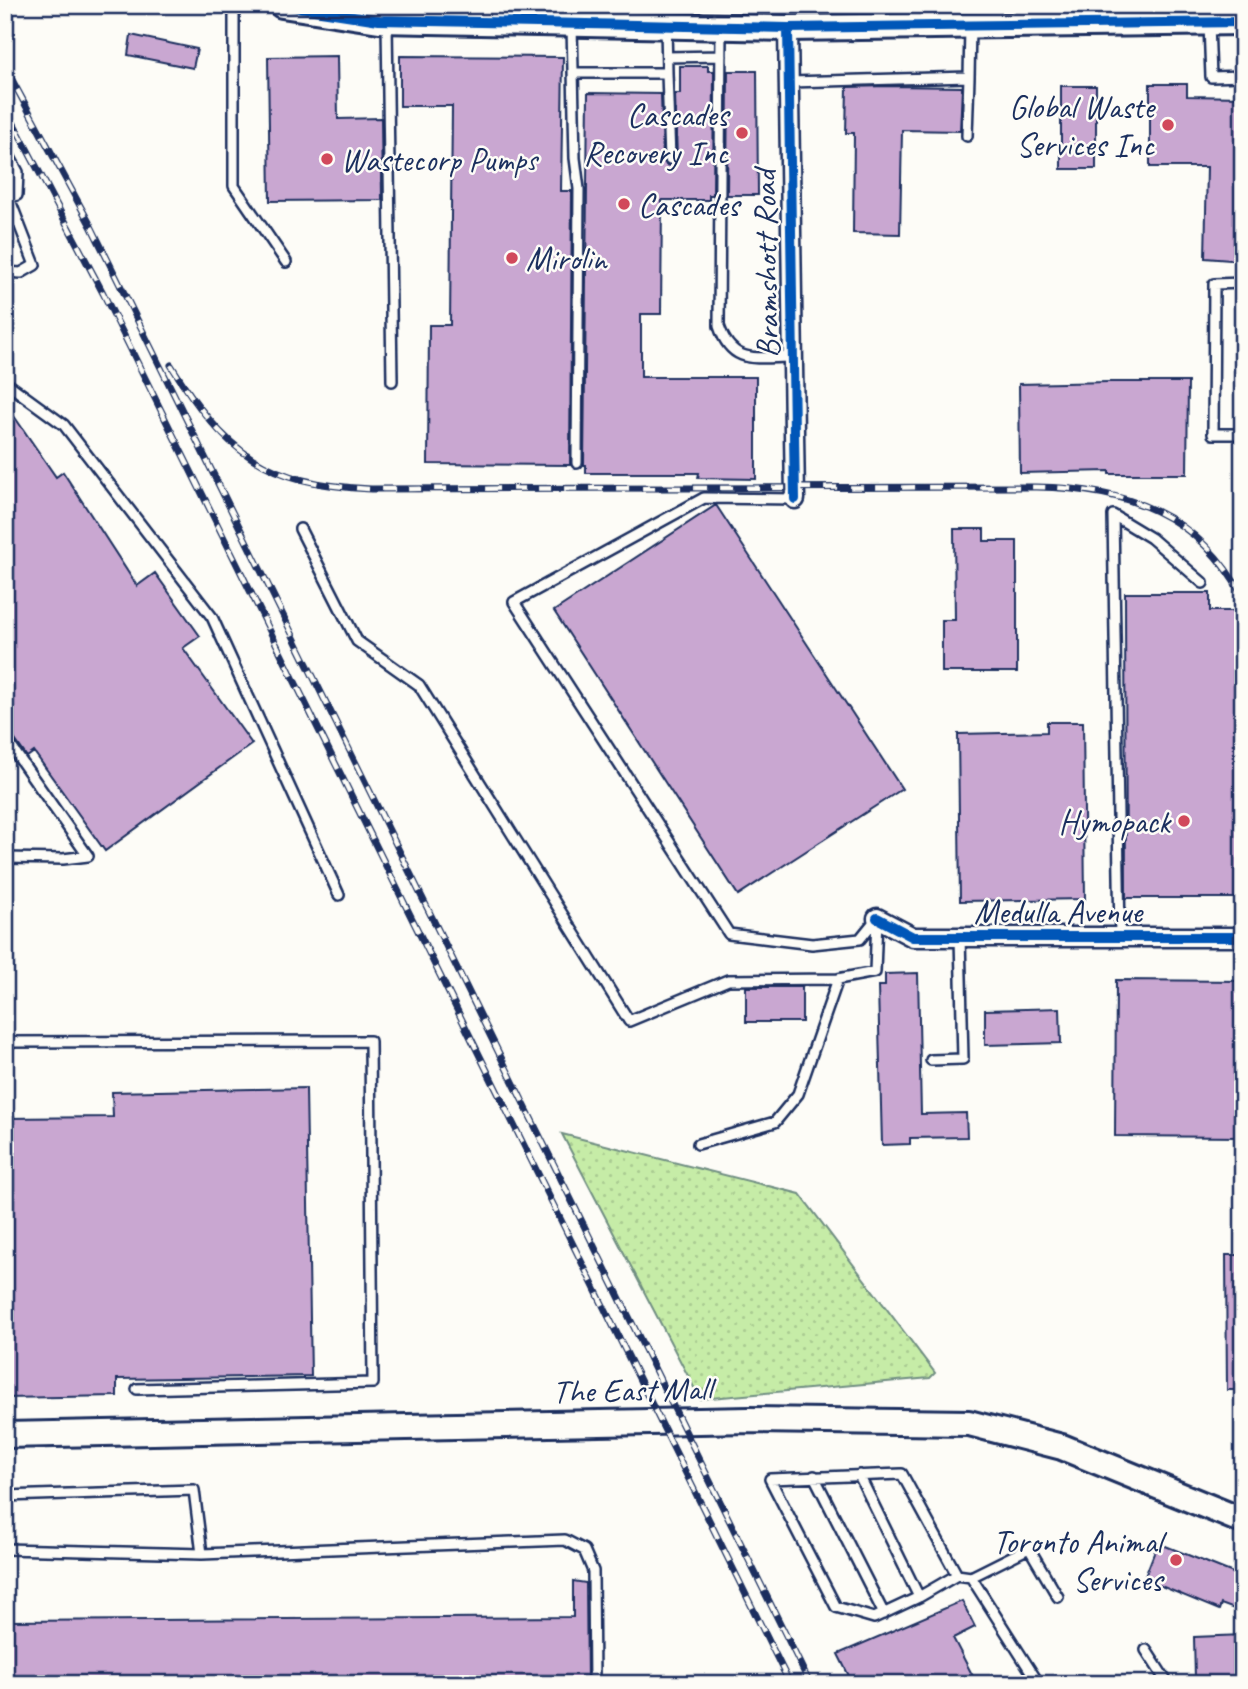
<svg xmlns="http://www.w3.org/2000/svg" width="1248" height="1689" font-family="Caveat,sans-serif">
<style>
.grass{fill:url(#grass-dots);stroke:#708e82;stroke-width:2}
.building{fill:#c9a7d1;stroke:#1b2f5e;stroke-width:2}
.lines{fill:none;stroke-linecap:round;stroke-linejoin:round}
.lane-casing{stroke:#1b2f5e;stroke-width:14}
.street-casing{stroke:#1b2f5e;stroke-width:23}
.secondary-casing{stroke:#1b2f5e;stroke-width:30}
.lane{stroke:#fdfcf7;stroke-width:9}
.street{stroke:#fdfcf7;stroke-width:18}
.secondary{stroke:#fdfcf7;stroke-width:24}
.rail-casing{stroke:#1b2f5e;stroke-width:7}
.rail{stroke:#fdfcf7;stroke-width:4.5;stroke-dasharray:13;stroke-linecap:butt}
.cycleway-casing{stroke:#fdfcf7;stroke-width:15}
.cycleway{stroke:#0057b8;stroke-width:10}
.poi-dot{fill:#d1495b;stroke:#fdfcf7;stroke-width:2.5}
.labels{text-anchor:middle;stroke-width:5;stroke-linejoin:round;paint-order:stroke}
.poi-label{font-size:33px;fill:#1b2f5e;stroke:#fdfcf7;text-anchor:end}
.street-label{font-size:33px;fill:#1b2f5e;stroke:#fdfcf7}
</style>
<defs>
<pattern id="grass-dots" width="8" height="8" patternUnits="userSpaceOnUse" patternTransform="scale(1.75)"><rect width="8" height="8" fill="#c6eca7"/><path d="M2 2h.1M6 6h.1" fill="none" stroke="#aacb92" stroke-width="1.8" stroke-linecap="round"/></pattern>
</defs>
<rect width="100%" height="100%" fill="#fdfcf7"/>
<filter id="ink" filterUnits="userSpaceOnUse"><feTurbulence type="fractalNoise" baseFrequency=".0143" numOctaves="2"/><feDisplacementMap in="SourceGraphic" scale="14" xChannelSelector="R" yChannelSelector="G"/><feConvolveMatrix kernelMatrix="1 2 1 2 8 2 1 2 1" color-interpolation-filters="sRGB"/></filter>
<g filter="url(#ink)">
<path class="grass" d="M562 1134 800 1194 935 1373 930 1378 700 1399Z"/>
<path class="building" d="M131 35 197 49 193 68 128 55Z
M337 56 338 119 381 118 382 200 270 201 268 57Z
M400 56 563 57 561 191H572L570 465 428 464 429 325H450L452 106H400Z
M680 66H708V71H714L713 195H709V200H662L661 314H641V377H756V479L698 478 699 473H586V465H584L588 93 661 94 663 159 666 165 671 166 677 159 675 94H680Z
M728 71H757L758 195H727Z
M1150 84H1187V96L1243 97V261L1205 258 1207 167H1150Z
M888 86 962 87 960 131 902 130 900 234 853 233 854 133H846L847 87Z
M1061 86H1096V169H1061Z
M1109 382H1188L1187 474H1109V471L1020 473 1019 384Z
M5 403 56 477 63 472 137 586 155 573 200 636 183 648 252 744 105 851 34 752 27 757 11 734 5 731Z
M716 505 902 789 738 895 554 611Z
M954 529H984V541H1017V672H942V620H955Z
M1125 593H1210V611H1239V694H1243V718H1239L1240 745H1243V898H1126Z
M1047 722H1083L1085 899 960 901 958 734 1047 732Z
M918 973 921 1114 966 1113 967 1137 910 1138V1144L882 1145 878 986H885V974Z
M1116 980 1243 981V1137L1115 1136Z
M746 987H802V1022H746Z
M1060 1008 1061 1043 985 1045V1010Z
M306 1088 311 1376 117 1379V1396L5 1398V1118L113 1117 112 1092Z
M1226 1255H1243V1390H1227Z
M1158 1543 1243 1577V1598L1237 1610 1221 1604 1219 1610 1144 1579Z
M573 1581 586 1583 587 1684H5V1621L573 1617Z
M962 1601 975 1627 953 1638 977 1684H853L838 1654Z
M1243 1635V1684H1219V1679H1195L1194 1637Z"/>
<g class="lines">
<g class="lane-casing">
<path id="lane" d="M234 5V186L286 262
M387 23 392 381
M1209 24 1211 77 1243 76
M572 26 575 158 579 189 577 463
M721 29 719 326C732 366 757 357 793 357
M667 57 721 56
M573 73H667L666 26
M667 73 670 159
M790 82 969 77 970 27
M967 136 969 77
M5 148 18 172 17 195 7 199
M5 272 21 273 35 265 9 198
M1243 283 1214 284 1213 434H1243
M5 382 64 425 212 617 339 895
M795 499 704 498 514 602 729 934 812 944 860 939 877 918
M300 529 357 641 419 685 629 1021 728 980 838 979 875 972 877 918
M5 738 88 856 63 859 5 858
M1120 937 1113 515 1151 538 1203 583
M5 1042 370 1041 373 1383 137 1389
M931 1060 963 1059 960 937
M698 1144 775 1122 798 1094 838 979
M859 1475 919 1597
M814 1476 884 1614
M5 1496 194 1490 202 1554
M5 1549 202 1554 565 1540 584 1550 593 1571 594 1684
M957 1575 902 1474 770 1479 836 1607 874 1618 919 1597 957 1575 971 1577 1039 1684
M971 1577 1029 1548 1058 1597
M1146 1650 1168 1684"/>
</g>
<g class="street-casing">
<path id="street" d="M1063 5 1064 23
M610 25V5
M788 28 795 499
M877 918 913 937H1243"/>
</g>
<g class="secondary-casing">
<path id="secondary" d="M282 5 379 20 788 28 1243 22
M5 1435 749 1420 969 1423 1062 1447 1243 1521"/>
</g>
<use href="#lane" class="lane"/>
<use href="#street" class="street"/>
<use href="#secondary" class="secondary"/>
<g class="rail-casing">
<path id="rail" d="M5 67 91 226 810 1684
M5 107 103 293 790 1684
M171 365C225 453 266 484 371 489L1035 487C1125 488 1198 513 1243 597"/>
</g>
<use href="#rail" class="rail"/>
<g class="cycleway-casing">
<path id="cycleway" d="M282 5 379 20 788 28 1243 22
M788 28 795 499
M877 918 913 937H1243"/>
</g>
<use href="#cycleway" class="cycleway"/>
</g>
</g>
<g class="poi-dot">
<circle cx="1168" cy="125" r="7"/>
<circle cx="742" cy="133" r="7"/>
<circle cx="327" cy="159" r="7"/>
<circle cx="624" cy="204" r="7"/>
<circle cx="512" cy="258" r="7"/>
<circle cx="1184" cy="821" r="7"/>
<circle cx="1176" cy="1560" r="7"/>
</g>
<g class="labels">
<g class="poi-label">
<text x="1154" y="118">Global Waste<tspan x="1154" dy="38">Services Inc</tspan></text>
<text x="728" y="126">Cascades<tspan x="728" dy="38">Recovery Inc</tspan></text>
<text x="341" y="171" text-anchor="start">Wastecorp Pumps</text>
<text x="638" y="216" text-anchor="start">Cascades</text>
<text x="526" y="270" text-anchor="start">Mirolin</text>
<text x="1170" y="833">Hymopack</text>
<text x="1162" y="1553">Toronto Animal<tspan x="1162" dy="38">Services</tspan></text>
</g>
<g class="street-label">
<text transform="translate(765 264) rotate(-91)" y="12">Bramshott Road</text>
<text x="1058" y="923">Medulla Avenue</text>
<text transform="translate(632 1389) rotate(-1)" y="12">The East Mall</text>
</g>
</g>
<rect width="1248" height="1689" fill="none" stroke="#fdfcf7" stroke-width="28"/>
<rect x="14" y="14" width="1220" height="1661" fill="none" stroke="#1b2f5e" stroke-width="2.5" filter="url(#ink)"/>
</svg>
